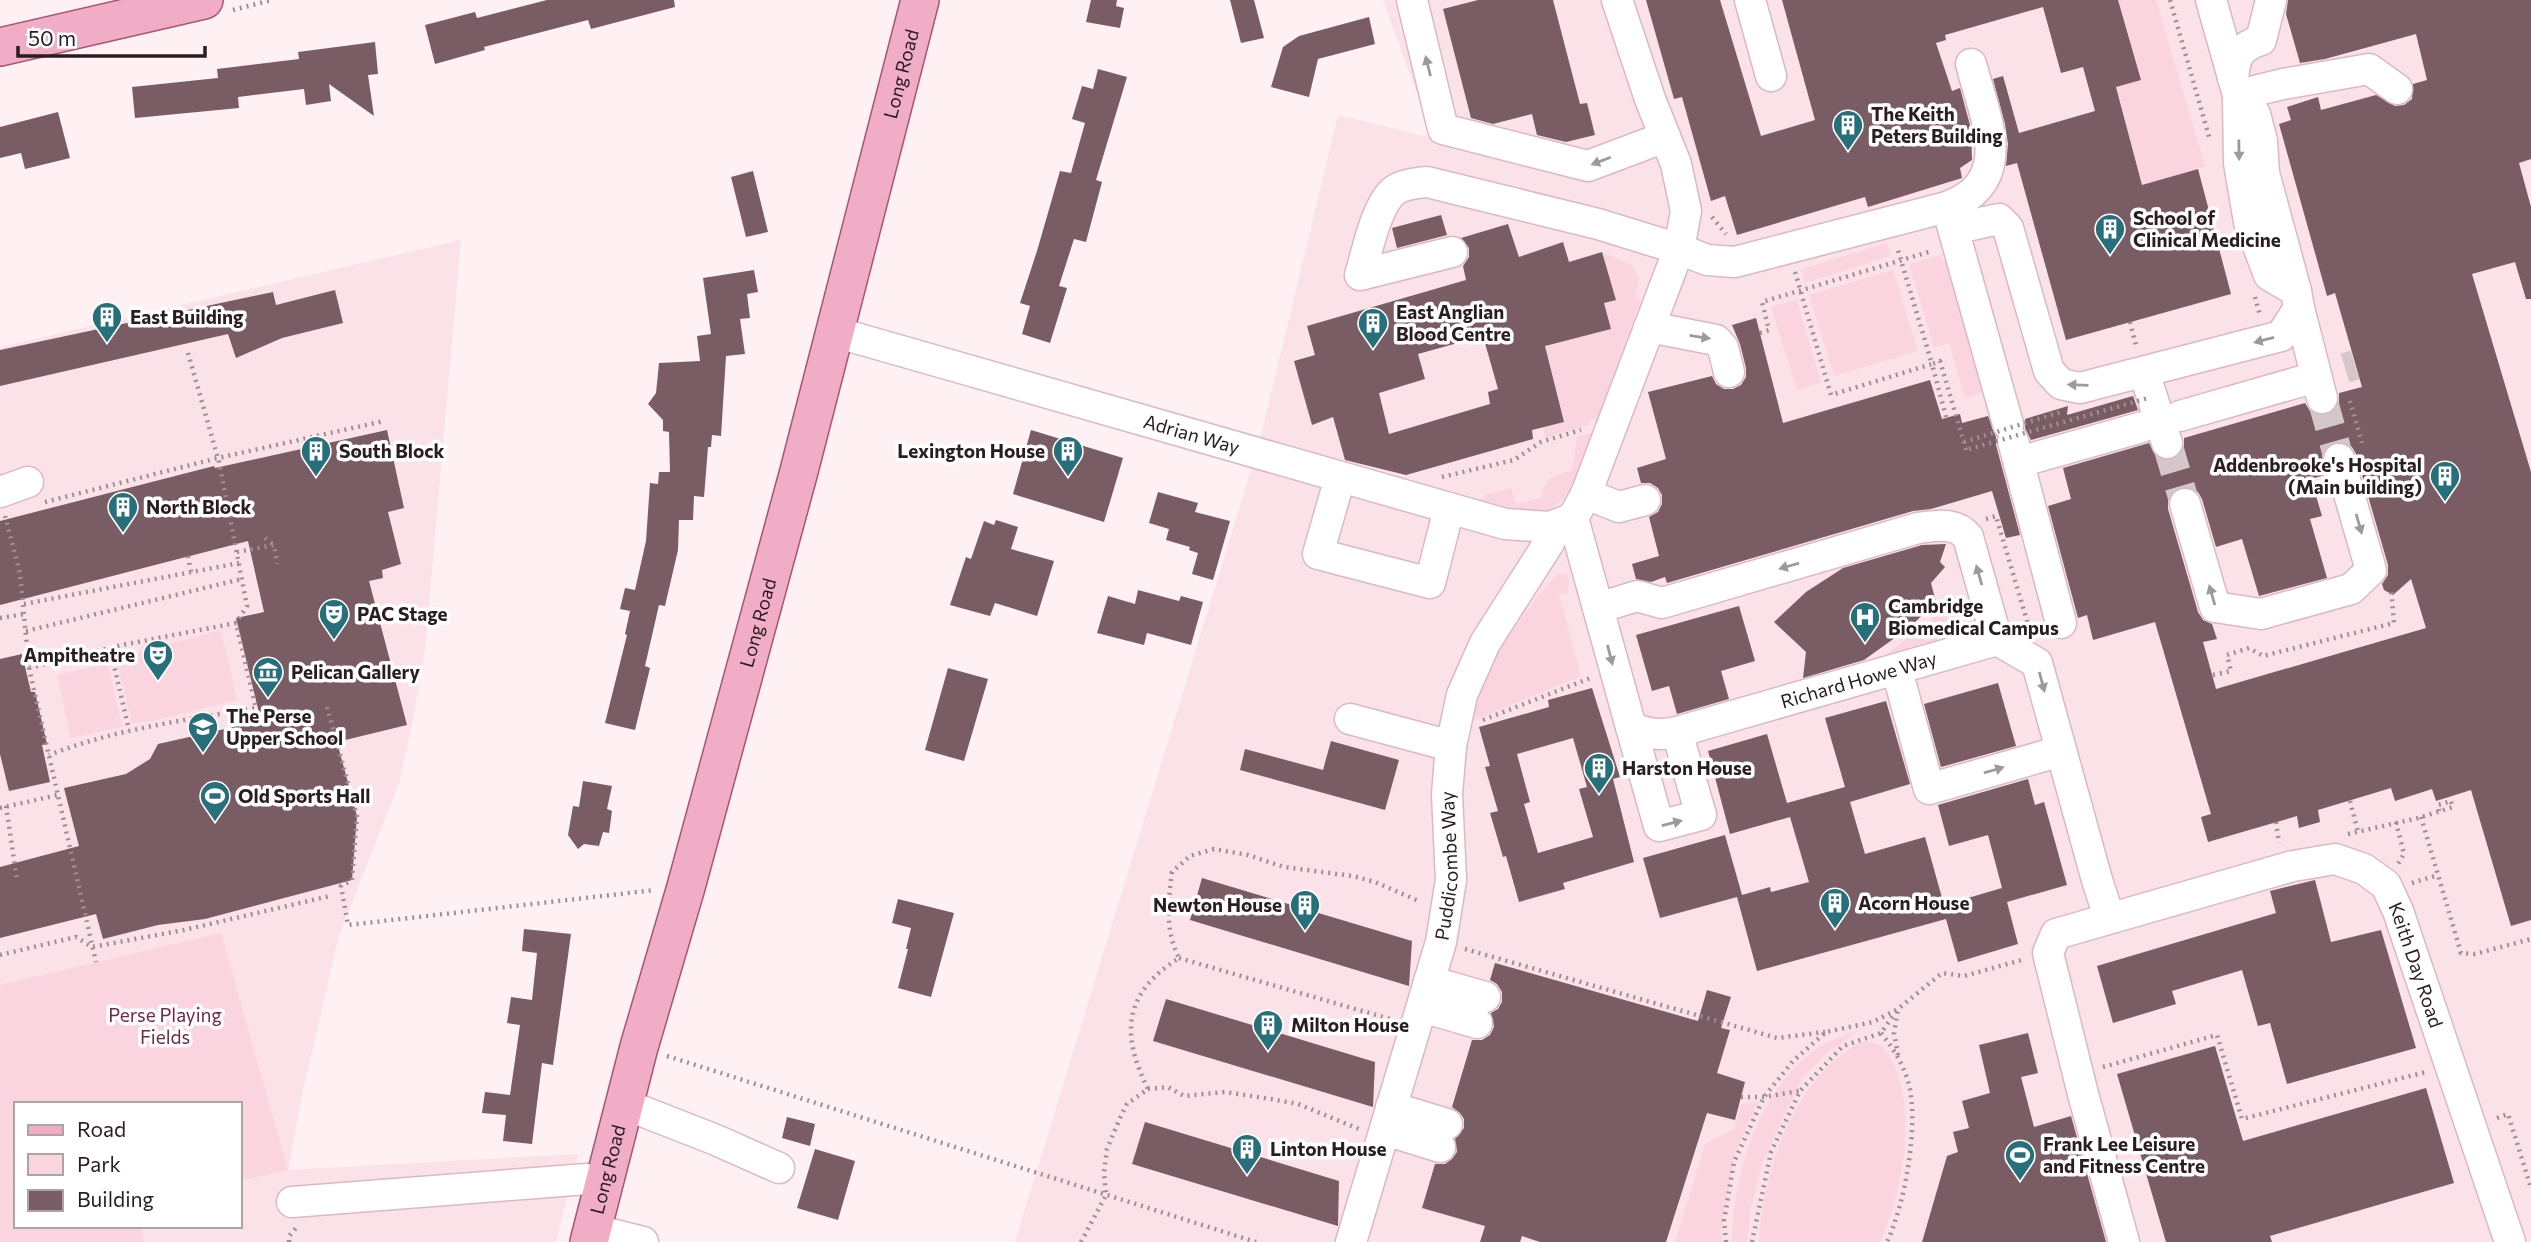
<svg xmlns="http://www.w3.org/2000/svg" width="2531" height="1242" font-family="Commissioner,sans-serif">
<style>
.built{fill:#fbe1e8;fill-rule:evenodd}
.green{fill:#fad5df}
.building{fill:#795c64;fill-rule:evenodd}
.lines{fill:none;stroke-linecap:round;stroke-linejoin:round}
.minor-tunnel{stroke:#d4c6ca;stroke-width:30;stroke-dasharray:30 15;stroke-linecap:butt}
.minor-casing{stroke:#dbb9c3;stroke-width:33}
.major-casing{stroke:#a55772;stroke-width:40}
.path{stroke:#9d8f92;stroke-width:4.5;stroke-dasharray:2 5;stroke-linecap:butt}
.minor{stroke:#fff;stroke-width:30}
.major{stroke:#f1adc5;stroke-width:37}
.path-bridge{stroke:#9d8f92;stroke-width:4.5;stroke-dasharray:2 5;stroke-linecap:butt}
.oneway{fill:#9f999b}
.labels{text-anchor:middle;stroke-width:7;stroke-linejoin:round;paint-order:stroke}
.street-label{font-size:19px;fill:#291d20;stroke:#fff}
.poi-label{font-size:19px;font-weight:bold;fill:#291d20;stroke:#fff;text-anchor:start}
.park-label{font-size:19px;fill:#6f2944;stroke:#fff}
</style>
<rect width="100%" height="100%" fill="#fff0f4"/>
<path class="built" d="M1383 0H2531V1242H1015L1259 444 1338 115 1433 138Z
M461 240 425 649 412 725 399 783 339 936 303 1090 288 1170 578 1154 556 1242H0V347ZM16 1104H240V1226H16Z"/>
<path class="green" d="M2118 0H2156L2205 166 2157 181 2148 207 2117 87 2141 80Z
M1887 243 1891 256 1805 283 1801 269Z
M1602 252 1632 265 1639 280 1635 298 1641 300 1597 420 1591 418 1589 425 1545 438 1543 427 1564 422 1545 346 1611 329 1604 303 1616 299Z
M1941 255 1942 261 1950 260 1986 391 1965 398 1949 343 1934 348 1909 264Z
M1893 270 1918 351 1834 376 1809 295Z
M1797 300 1821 382 1797 390 1771 307Z
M1592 433C1579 470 1569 521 1518 513 1505 512 1492 506 1480 502L1485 495 1511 488 1516 504 1541 498C1546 476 1553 477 1572 470L1577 437Z
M1559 573 1567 575 1569 579 1567 593 1559 595 1581 676 1465 724 1480 676 1536 598Z
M1949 603 1958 607 1963 612H1979L1981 620 1971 637 1877 661 1914 634Z
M221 630 237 700 152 721 132 723 116 658Z
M108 664 122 727 71 738 57 675Z
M221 933 288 1170 240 1181V1104H16V1226H140L144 1242H0V985Z
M1859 1030 1825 1055 1801 1080 1762 1163 1751 1207 1747 1242H1732C1733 1174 1759 1087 1819 1047 1830 1040 1846 1035 1859 1030Z
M1865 1041C1883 1042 1888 1051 1895 1067 1916 1116 1902 1195 1880 1242H1759C1762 1173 1797 1069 1865 1041Z
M1758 1102 1735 1153 1721 1228 1722 1242H1675L1705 1144 1734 1129 1741 1104Z"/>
<path class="building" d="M547 0H674L675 7 591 29 588 20 484 47 485 50 435 64 425 25 475 12 477 18Z
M1091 0H1117L1116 6 1124 8 1120 28 1086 22Z
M1230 0H1254L1264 38 1241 43Z
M1478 0H1553L1580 104 1587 103 1595 135 1566 142 1537 135 1532 114 1493 124 1471 118 1443 9Z
M1646 0H1720L1761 136 1815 120 1782 0H2118L2141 80 2116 87 2142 185 2198 169 2231 294 2066 340 2017 163 2006 166 2008 144 2005 124 1993 79 2003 76 2019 133 2095 111 2083 67 2061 73 2043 7 1945 35 1946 40 1936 43 1952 91 1960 88 1971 129 1972 160 1960 168 1962 178 1868 207 1865 197 1737 235 1725 196 1711 201 1682 97 1674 99Z
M2288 0H2531V159L2519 163 2531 207V299H2526L2515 262 2472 274 2531 472V920L2511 926 2471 790 2436 801 2432 789 2395 801 2391 788 2318 810 2320 822 2299 828 2297 816 2208 842 2201 817 2211 814 2155 622 2093 640 2087 615 2078 618 2048 506 2071 499 2063 468 2149 443 2156 456 2163 460H2172L2180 454 2184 446V438L2305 403 2310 411 2317 415H2327L2334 411 2339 403V393L2362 387 2335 293 2327 296 2279 124 2291 120 2287 107 2318 97 2321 110 2376 95 2395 106 2404 105 2412 99 2413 84 2427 80 2416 34 2325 59 2300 63 2286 14ZM2334 442H2344L2352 447 2356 454 2388 565V575L2382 584 2384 590 2393 595 2411 579 2426 628 2216 689 2203 642 2217 639 2212 624 2203 620 2198 612 2168 509V499L2173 491 2179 487H2190L2198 492 2202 499 2216 547 2242 539 2259 596 2327 578 2310 519 2322 516 2311 479 2325 475 2322 455 2326 447Z
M1369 17 1375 44 1318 59 1309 97 1271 87 1283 47 1299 36Z
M375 42 378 74 368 75 374 116 329 84 331 101 306 105 304 89 238 97 239 108 135 118 132 87 218 78 217 69 299 59 298 52Z
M1098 69 1127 77 1096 180 1102 182 1086 242 1074 239 1059 286 1067 288 1050 343 1022 334 1030 306 1020 303 1037 251 1060 171 1071 173 1085 123 1072 119 1082 86 1093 89Z
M58 112 70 158 25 169 21 153 0 158V127Z
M753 171 768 232 746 237 731 177Z
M1441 215 1447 235 1397 248 1392 228Z
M1508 224 1519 257 1563 242 1569 262 1602 252 1616 300 1604 303 1611 329 1545 346 1564 422 1532 430 1533 439 1406 475 1345 460 1333 417 1312 425 1294 361 1315 355 1307 326 1466 280 1463 266 1469 257V248L1461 238ZM1483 336 1498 389 1488 392 1490 404 1389 434 1379 393 1425 379 1418 354Z
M754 270 758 292 747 294 750 318 740 319 745 354 726 356 721 436 712 435 711 447H708L704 497 694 496 693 520H679L678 550 665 606 659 605 645 666 650 668 635 730 605 723 627 635 625 634 630 611 620 609 625 588 635 590 646 541 650 483 658 484 659 472H670L669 432 663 431V420L648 404 656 393 659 363 700 361 697 336 711 334 703 278Z
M335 290 343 323 282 338 236 358 228 334 0 386V350L273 292 276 305Z
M1756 318 1783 423 1930 380 1942 419 1960 414 1962 423 1988 416 1996 437V445L2020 535 2006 538 1992 491 1931 509 1913 511 1667 583 1665 577 1651 582 1636 579 1632 564 1659 556 1649 517 1658 512 1662 504V495L1658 488 1650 483H1641L1637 468 1666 459 1648 392 1712 376 1716 384 1724 389H1733L1741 385 1746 377V368L1740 344 1732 325Z
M2133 396 2138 410 2031 440 2025 428V419L2038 415 2068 406 2067 415Z
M387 430 404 508 388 512 401 564 382 570 383 578 369 581 407 725 337 742 357 816 352 880 205 919 158 925 103 939 96 914 0 938V867L79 846 64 788 126 774 150 759 158 744 261 721 236 618 264 612 248 541 0 605V521L214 466 215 468Z
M1031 430 1123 458 1104 522 1013 494Z
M1158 492 1198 503 1195 512 1230 521 1213 580 1192 574 1198 553 1189 550 1190 547 1166 540 1169 529 1149 523Z
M996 520 1018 527 1011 549 1054 561 1037 616 995 603 990 616 950 605 966 557 971 559 984 521 994 525Z
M1946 544 1940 562 1945 567 1931 583 1936 602 1910 627 1864 660 1803 678 1806 652 1774 622 1806 592 1843 568 1922 545Z
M1138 590 1179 601 1181 596 1203 602 1191 645 1147 633 1144 645 1097 633 1108 596 1135 604Z
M1739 606 1755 661 1721 671 1729 699 1677 714 1669 686 1652 691 1636 635Z
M22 654 31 692H35L47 744 42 745 50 782 9 791 0 754V659Z
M948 668 988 679 964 761 925 750Z
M1998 683 2016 746 1941 767 1924 704Z
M1592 688 1620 777 1613 779 1634 862 1563 883 1565 889 1519 902 1506 856 1503 857 1490 813 1498 811 1485 767 1490 766 1479 727 1549 707 1548 700ZM1573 738 1587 787 1579 789 1593 837 1538 853 1524 804 1530 802 1517 754Z
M1886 701 1910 784 1850 802 1865 854 1925 837 1944 905 2002 888 1988 835 1949 846 1938 805 2028 779 2035 805 2044 802 2067 885 2007 902 2018 944 1958 962 1946 919 1757 971 1737 897 1660 918 1643 858 1725 835 1742 895 1770 887 1771 892 1809 882 1790 817 1730 834 1708 751 1767 734 1787 803 1845 787 1825 718Z
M1331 741 1399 760 1385 810 1240 770 1245 749 1323 770Z
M583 781 612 786 607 809 612 811 609 833 603 832 599 846 584 844 578 849 568 835 573 806 579 807Z
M1202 878 1412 941 1409 986 1190 920Z
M2315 880 2331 942 2381 930 2416 1048 2287 1084 2270 1023 2258 1026 2242 970 2172 991 2176 1004 2113 1023 2097 966 2276 913 2270 891Z
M898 899 954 913 931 997 898 988 908 949H906L911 928 892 923Z
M524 929 571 934 553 1065 542 1063 532 1144 503 1141 506 1115 482 1113 485 1092 510 1095 520 1025 507 1023 511 997 532 1000 537 953 522 951Z
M1495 963 1698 1021 1707 990 1731 997 1721 1028 1730 1030 1717 1073 1745 1082 1741 1097 1735 1120 1707 1113 1666 1242H1540L1522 1236 1520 1242H1480L1485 1226 1422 1208 1435 1164H1445L1452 1159 1457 1152 1455 1139 1464 1128V1119L1460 1113 1452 1107 1472 1040H1482L1490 1035 1494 1027 1491 1013 1498 1009 1502 1002V992L1497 984 1490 980Z
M1166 999 1375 1062 1373 1107 1153 1041Z
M2028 1033 2038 1073 2021 1077 2034 1127 2071 1116 2106 1242H1922L1947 1156 1958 1152 1953 1132 1969 1128 1962 1101 1990 1093 1979 1045Z
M2215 1046 2243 1141 2426 1088 2454 1183 2270 1236 2272 1242H2166L2117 1074Z
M787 1117 815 1124 810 1146 782 1138Z
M1145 1122 1339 1181 1338 1226 1132 1164Z
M815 1149 855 1161 838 1220 797 1208Z"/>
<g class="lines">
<path class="minor-tunnel" d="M2302 381 2355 365
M2322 398 2339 459
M2167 443 2185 504"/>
<g class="minor-casing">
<g id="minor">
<path d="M1412 0 1443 129 1588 166 1665 137"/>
<path d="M1750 0 1771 76"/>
<path d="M2233 78C2235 57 2239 47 2261 40L2271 0"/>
<path d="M2238 95 2255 114 2262 141 2264 173 2296 291"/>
<path d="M2238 95 2283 84 2369 69 2397 89"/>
<path d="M1947 207 1971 225 1999 219 2008 228 2049 371 2061 384 2080 388 2281 336 2299 308 2296 291 2269 275 2249 222 2239 163 2238 95 2211 0"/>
<path d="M1947 207 2008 424"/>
<path d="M1452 252 1360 275C1367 253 1376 204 1395 190 1404 184 1417 183 1427 182L1598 224 1679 249 1707 260 1735 262 1947 207C2017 181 1985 118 1971 64"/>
<path d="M2299 308 2322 398"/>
<path d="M1649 327 1716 340 1723 348 1729 372"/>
<path id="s1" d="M835 332 1505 524 1550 527"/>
<path d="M2144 372 2167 443"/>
<path d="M2180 416 2302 381"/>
<path d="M2013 441 2061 623"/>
<path d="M2019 462 2142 427"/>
<path d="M1340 478 1318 554 1430 583 1449 509"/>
<path d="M0 492 28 482"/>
<path d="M1586 494 1619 507 1645 500"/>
<path d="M2185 504 2215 607 2261 614 2351 589 2371 570 2339 459"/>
<path id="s2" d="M1573 518 1631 727C1648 734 1659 736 1677 732L1997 640 2037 663 2097 880 2109 917"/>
<path d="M1573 518 1586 494 1679 249 1686 211 1676 164 1650 99 1617 0"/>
<path d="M1598 608 1637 596 1662 603 1918 528C1936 526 1955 521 1968 537L1997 640"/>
<path d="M1897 670 1929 789 2061 751"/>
<path d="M1350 719 1451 746"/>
<path d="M1631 727 1659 826 1701 815 1677 732"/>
<path d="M1429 981 1485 997"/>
<path d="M1422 1007 1477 1023"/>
<path d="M624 1104 716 1140 779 1168"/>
<path d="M1391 1107 1447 1124"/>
<path d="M1385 1130 1440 1147"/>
<path d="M292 1202 587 1179 604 1183"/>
<path d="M592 1229 643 1242"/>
<path id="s3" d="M1351 1242 1441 942 1451 880 1447 794 1451 746 1462 695 1485 643 1550 541V527L1573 518"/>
<path id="s4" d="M2124 1242 2083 1094 2048 953 2056 934 2293 866 2335 859 2364 869 2386 885 2398 911 2510 1242"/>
</g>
</g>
<g class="major-casing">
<g id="major">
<path d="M0 47 204 0"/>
<path id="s5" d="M589 1242 639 1047 686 887 799 471 920 0"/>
</g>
</g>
<path class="path" d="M2170 0 2210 140
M233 10 272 0
M1712 217 1726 234
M1795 272 1831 395 1932 364 1897 247
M2255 297 2260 315
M2130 322 2137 349
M1760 333 1769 330 1762 302 1932 251
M188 353 219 462 247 606 236 623
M2350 401 2362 443
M1946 417 1932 364 1940 361 1966 450
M1442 477 1514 460 1541 442 1581 430
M45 502 218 458 384 421
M5 516 20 573 29 668 96 962
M1986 519 1996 516 2027 621 2025 625
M265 538 273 544
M237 552 274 545 277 564
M188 556 191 572
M24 604 239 563
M0 618 24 614
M26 631 242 579
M110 648 129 730
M29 668 122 645 236 623 256 708C185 720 116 729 49 755
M2213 675 2231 671 2227 655 2249 648 2263 656 2394 623 2391 589
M327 707 357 816 352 880 341 886 348 925 655 890
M1483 720 1593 677
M2350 801 2358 832
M6 806 17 880
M0 808 58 795
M2439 811 2438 805 2451 801
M2421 817 2461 953 2475 954 2531 939
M2276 822 2279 843
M2396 822 2404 854 2398 864
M2348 834 2418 818 2453 807 2449 797
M2412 883 2438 875
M1465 949 1777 1038 1825 1032
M0 955 76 937 92 947 184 930 330 896
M1179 958 1390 1019
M1881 1033C1893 1048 1902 1062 1908 1081 1920 1122 1905 1204 1887 1242
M667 1056 1256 1242
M2103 1067 2217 1035 2242 1119 2426 1072
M1148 1089 1168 1087 1184 1096 1225 1092 1271 1099 1298 1104 1359 1129
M1741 1097H1764L1799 1091
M2497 1118 2508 1114 2531 1188
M289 1242V1236L296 1228
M1081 1242 1106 1195 1104 1173 1107 1149 1120 1118 1127 1104 1148 1089C1120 1033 1124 993 1179 958 1165 930 1168 903 1172 872L1190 856 1214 849 1248 855 1284 867 1353 876 1375 882 1421 902
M1726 1242 1724 1221 1734 1162 1764 1097 1793 1061 1826 1032 1873 1022 1898 1009 1942 973 1964 976 2022 960
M1752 1242 1771 1152 1800 1091 1843 1046 1881 1033 1898 1009 1894 1033 1898 1055"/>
<use href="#minor" class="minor"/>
<use href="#major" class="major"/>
<path class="path-bridge" d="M1964 442 2061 412
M1969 449 2148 398"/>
</g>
<defs><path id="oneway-solid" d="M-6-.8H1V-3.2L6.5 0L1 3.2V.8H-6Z" transform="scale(1.75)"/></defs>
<g class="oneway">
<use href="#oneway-solid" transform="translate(1428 66) rotate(-104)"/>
<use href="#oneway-solid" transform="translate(2239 150) rotate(89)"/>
<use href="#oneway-solid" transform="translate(1601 161) rotate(159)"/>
<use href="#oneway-solid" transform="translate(1700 337) rotate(9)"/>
<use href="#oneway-solid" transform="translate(2264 340) rotate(165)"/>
<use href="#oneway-solid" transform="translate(2078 385) rotate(-178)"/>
<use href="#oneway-solid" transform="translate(2359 524) rotate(74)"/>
<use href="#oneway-solid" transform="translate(1789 566) rotate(164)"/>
<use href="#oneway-solid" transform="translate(1979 575) rotate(-106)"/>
<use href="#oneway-solid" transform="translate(2212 595) rotate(-106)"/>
<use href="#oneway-solid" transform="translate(1610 655) rotate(76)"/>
<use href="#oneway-solid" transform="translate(2042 682) rotate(75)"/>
<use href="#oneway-solid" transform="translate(1994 770) rotate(-16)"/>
<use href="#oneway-solid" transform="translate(1672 823) rotate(-14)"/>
</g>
<defs>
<g id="building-pin" transform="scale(1.575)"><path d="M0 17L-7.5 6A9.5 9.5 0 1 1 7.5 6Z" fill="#276f7a" stroke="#fff"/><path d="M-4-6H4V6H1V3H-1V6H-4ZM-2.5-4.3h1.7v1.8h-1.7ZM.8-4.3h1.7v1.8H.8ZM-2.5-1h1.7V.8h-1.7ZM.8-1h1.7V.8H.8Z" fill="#fff"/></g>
<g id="theatre-pin" transform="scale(1.575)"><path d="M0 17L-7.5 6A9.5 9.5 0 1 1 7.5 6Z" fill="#276f7a" stroke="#fff"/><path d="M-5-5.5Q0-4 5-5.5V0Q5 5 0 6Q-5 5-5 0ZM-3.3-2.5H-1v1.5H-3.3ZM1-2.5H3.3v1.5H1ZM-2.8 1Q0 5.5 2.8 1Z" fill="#fff"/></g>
<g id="hospital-pin" transform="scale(1.575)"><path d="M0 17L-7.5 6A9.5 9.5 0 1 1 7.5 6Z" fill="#276f7a" stroke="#fff"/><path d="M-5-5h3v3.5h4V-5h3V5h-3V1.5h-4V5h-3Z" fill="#fff"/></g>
<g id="museum-pin" transform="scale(1.575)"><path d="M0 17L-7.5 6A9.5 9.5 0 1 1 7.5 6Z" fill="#276f7a" stroke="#fff"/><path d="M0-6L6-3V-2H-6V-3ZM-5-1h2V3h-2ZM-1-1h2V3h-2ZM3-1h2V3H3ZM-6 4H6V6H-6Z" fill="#fff"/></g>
<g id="school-pin" transform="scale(1.575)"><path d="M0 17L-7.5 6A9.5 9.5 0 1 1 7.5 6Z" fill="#276f7a" stroke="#fff"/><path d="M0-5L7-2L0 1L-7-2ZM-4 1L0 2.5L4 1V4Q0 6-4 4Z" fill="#fff"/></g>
<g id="stadium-pin" transform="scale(1.575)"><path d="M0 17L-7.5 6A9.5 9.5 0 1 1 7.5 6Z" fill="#276f7a" stroke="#fff"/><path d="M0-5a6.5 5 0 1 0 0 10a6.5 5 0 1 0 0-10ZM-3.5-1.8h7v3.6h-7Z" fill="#fff"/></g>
</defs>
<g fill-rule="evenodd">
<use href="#building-pin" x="1848" y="125"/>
<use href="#building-pin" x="2110" y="229"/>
<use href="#building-pin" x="107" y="317"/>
<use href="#building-pin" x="1373" y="323"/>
<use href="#building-pin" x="316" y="451"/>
<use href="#building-pin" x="1068" y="451"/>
<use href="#building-pin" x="2445" y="476"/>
<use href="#building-pin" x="123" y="507"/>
<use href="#theatre-pin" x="334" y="614"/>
<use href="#hospital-pin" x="1865" y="617"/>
<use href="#theatre-pin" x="158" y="655"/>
<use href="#museum-pin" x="268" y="672"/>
<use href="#school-pin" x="203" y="727"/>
<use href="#building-pin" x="1599" y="768"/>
<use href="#stadium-pin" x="215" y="796"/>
<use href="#building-pin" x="1835" y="903"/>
<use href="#building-pin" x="1305" y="905"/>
<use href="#building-pin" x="1268" y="1025"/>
<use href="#building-pin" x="1247" y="1149"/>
<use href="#stadium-pin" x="2020" y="1155"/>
</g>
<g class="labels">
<g class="street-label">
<text dy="7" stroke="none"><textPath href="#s5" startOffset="1209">Long Road</textPath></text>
<text dy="7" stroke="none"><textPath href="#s1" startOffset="371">Adrian Way</textPath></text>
<text dy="7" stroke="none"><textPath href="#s5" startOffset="642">Long Road</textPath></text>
<text dy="7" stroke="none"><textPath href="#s2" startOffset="453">Richard Howe Way</textPath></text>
<text dy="7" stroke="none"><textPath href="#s3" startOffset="390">Puddicombe Way</textPath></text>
<text dy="7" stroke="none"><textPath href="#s4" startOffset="752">Keith Day Road</textPath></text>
<text dy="7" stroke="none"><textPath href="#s5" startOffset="75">Long Road</textPath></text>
</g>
<g class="poi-label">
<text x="1871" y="121">The Keith<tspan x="1871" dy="22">Peters Building</tspan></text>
<text x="2133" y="225">School of<tspan x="2133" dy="22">Clinical Medicine</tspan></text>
<text x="1396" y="319">East Anglian<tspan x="1396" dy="22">Blood Centre</tspan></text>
<text x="130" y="324">East Building</text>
<text x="339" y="458">South Block</text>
<text x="1045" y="458" text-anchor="end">Lexington House</text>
<text x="2422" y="472" text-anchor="end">Addenbrooke's Hospital<tspan x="2422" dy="22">(Main building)</tspan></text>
<text x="146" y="514">North Block</text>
<text x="1888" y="613">Cambridge<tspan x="1888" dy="22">Biomedical Campus</tspan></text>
<text x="357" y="621">PAC Stage</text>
<text x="135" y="662" text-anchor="end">Ampitheatre</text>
<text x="291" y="679">Pelican Gallery</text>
<text x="226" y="723">The Perse<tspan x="226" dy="22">Upper School</tspan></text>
<text x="1622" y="775">Harston House</text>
<text x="238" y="803">Old Sports Hall</text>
<text x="1858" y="910">Acorn House</text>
<text x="1282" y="912" text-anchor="end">Newton House</text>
<text x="1291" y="1032">Milton House</text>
<text x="2043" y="1151">Frank Lee Leisure<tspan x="2043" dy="22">and Fitness Centre</tspan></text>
<text x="1270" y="1156">Linton House</text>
</g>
<g class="park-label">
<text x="165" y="1022">Perse Playing<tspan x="165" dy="22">Fields</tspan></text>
</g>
</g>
<rect x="14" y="1102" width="228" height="126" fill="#ffffff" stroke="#a9a5a6" stroke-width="2"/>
<rect x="28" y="1125" width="35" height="10" fill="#f1adc5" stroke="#a9a5a6" stroke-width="2"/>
<text x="77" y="1137" font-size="21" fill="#291d20">Road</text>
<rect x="28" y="1154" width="35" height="21" fill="#fad5df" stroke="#a9a5a6" stroke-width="2"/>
<text x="77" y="1172" font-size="21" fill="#291d20">Park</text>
<rect x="28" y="1190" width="35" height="21" fill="#795c64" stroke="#a9a5a6" stroke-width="2"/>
<text x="77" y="1207" font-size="21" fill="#291d20">Building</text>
<path d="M18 46v10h187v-10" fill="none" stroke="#291d20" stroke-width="3.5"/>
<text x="28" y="46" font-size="21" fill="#291d20" stroke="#ffffff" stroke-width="5" paint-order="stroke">50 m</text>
</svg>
